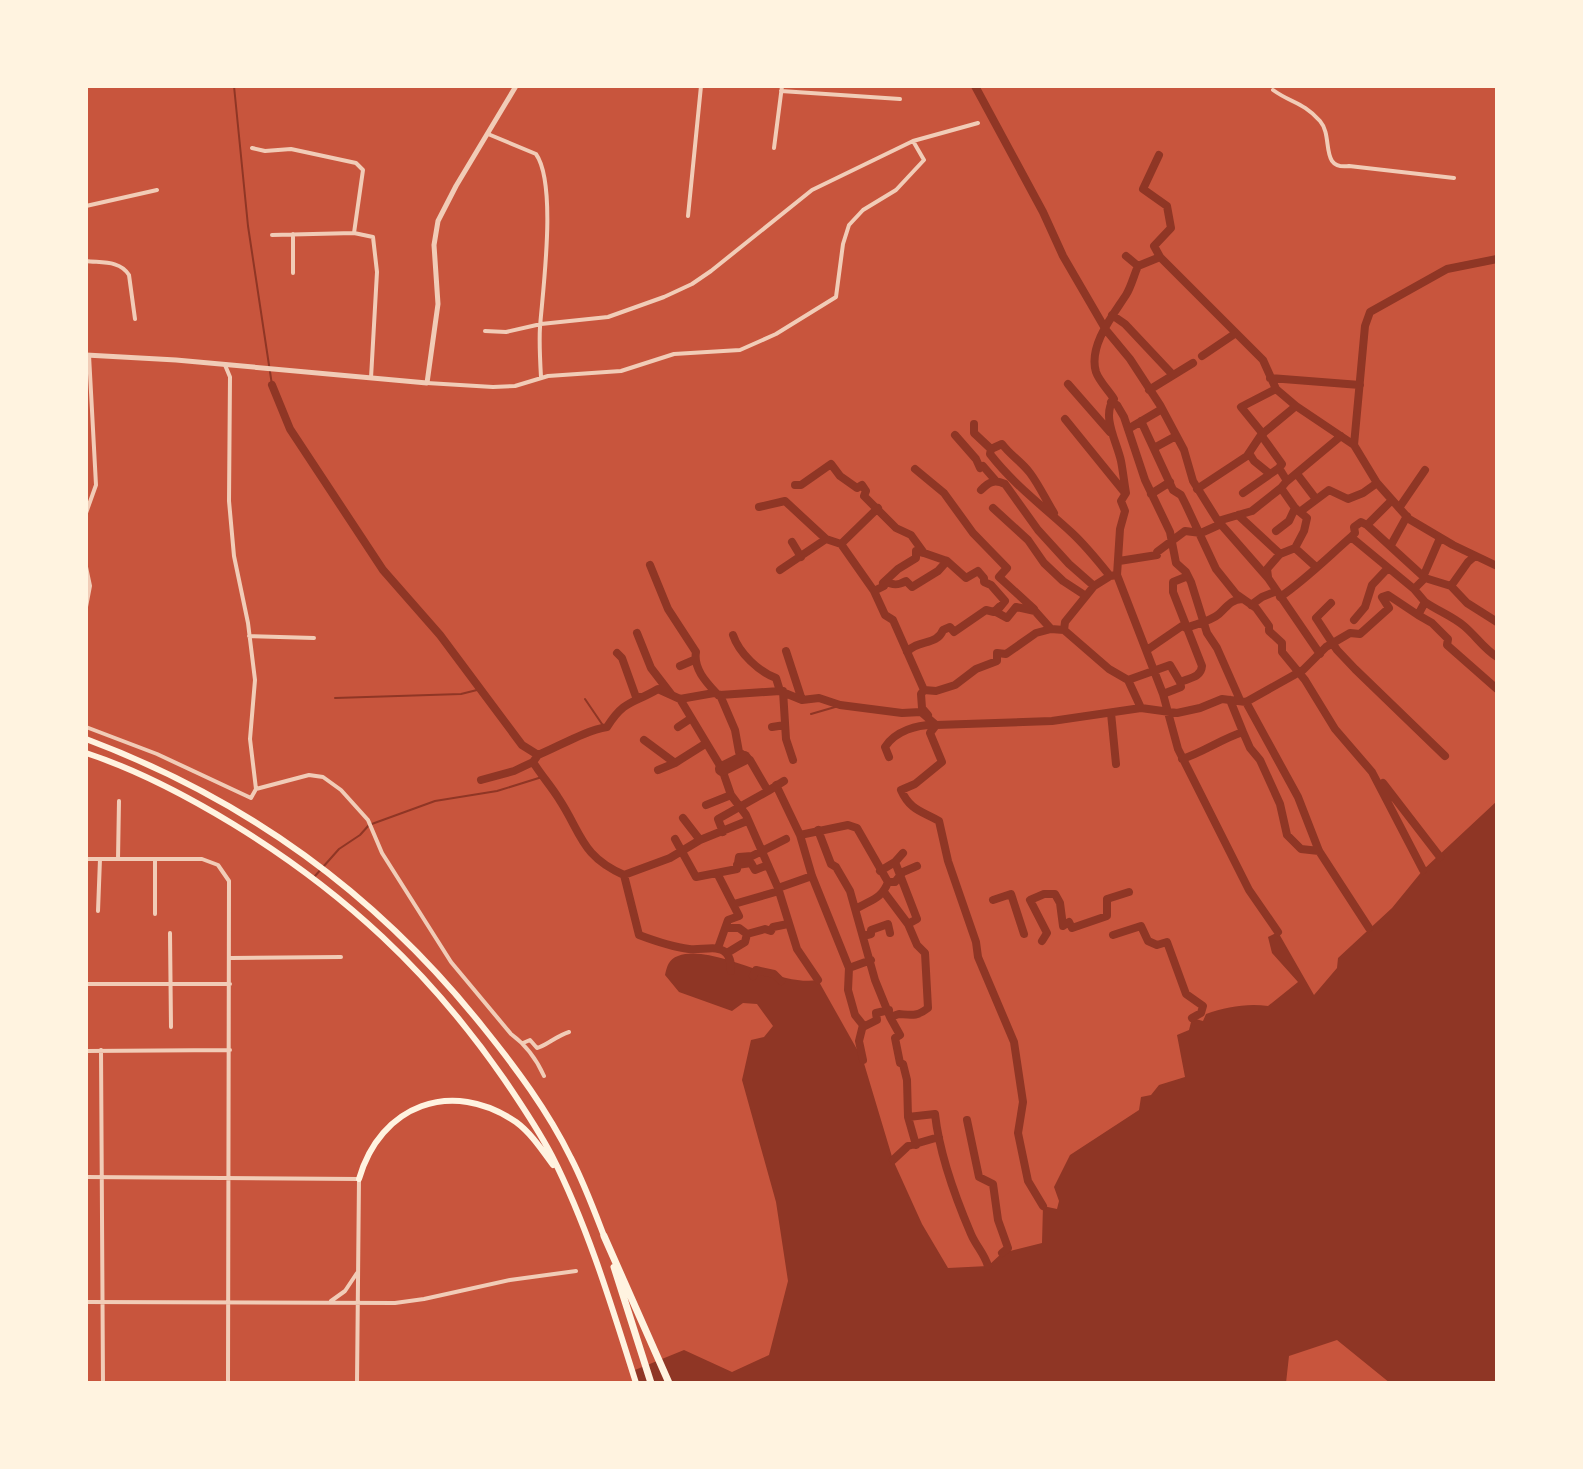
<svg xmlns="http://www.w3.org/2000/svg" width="1583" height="1469" font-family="Poppins,sans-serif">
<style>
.water{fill:#8f3625}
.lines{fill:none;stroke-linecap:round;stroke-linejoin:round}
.stream{stroke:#8f3625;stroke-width:2}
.canal{stroke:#8f3625;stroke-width:8}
.river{stroke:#8f3625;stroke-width:14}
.minor{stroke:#f1ccb7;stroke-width:4}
.tertiary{stroke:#f1ccb7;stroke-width:5}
.primary{stroke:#fff3e0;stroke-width:6}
.motorway{stroke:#fff3e0;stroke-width:7}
</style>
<rect width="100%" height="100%" fill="#c8553d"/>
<path class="water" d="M1497 801V1383H1390L1337 1340 1289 1356 1286 1383H633L630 1372 684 1350 732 1372 769 1355 788 1281 776 1202 742 1080 751 1040 764 1037 773 1026 757 1004 743 1003 732 1011 679 992 665 975C667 966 669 959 678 956 713 943 777 987 818 980L863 1060 893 1160 922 1224 948 1268 988 1266 1002 1253 1042 1243 1043 1206 1057 1209 1059 1201 1054 1187 1070 1155 1139 1110 1141 1097 1151 1095 1159 1085 1185 1077 1177 1035 1189 1030 1192 1018 1203 1021 1206 1014C1226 1007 1247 1003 1268 1006L1298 982 1272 953 1268 937 1278 932 1314 995 1337 968 1338 958 1392 908 1423 870Z"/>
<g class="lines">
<path class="stream" d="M234 86 248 226 272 385
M335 698 461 694 481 689
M585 699 604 727
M811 714 842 705
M315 876 339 849 360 835 369 825 435 801 497 791 542 777"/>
<path class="canal" d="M975 86 1043 212 1063 256 1106 330 1130 359 1160 405 1184 450 1193 481 1218 521 1252 511 1281 488
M1159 155 1143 189 1167 206 1171 228 1154 246 1160 257
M1126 256 1138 266 1160 257 1263 360 1276 389 1296 406 1354 445
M1497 259 1447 269 1370 312 1365 326 1354 445 1377 483 1409 519 1453 545 1497 566
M1138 266C1134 275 1131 287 1126 295 1113 315 1088 346 1096 372 1099 381 1109 391 1114 399 1101 416 1117 442 1121 461 1123 471 1124 482 1126 493L1121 501 1125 511 1120 529 1117 575 1163 694 1178 749 1249 890 1278 932
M1112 315 1125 324 1172 374
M1202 356 1236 333
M1270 378 1360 385
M1068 384 1110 432
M272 385 290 429 383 570 440 635 522 745 538 755 533 762C541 775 551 786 559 799 582 834 581 856 624 875L639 935C655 941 672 947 689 949 700 951 718 944 726 953 731 958 731 965 731 971
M1149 390 1193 363
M1111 402 1117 405 1124 417 1145 480 1170 532 1176 563 1186 572 1191 582 1207 633 1217 648 1240 700
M1065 419 1125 493
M1141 421 1173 490 1181 495 1186 505 1216 569 1236 594 1256 608 1269 626V631L1282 643V652L1305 680 1335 729 1372 772 1423 870
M974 424V433L991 449 990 454C1014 485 1044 507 1072 533 1086 546 1098 561 1110 576L1117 575
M1128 429 1162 409
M1263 434 1241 407 1276 389
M955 435 976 459 980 468 983 466 996 481
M1261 435 1282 464 1279 468 1287 481
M1154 448 1176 436
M991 449 1002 444C1010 455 1022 462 1030 473 1039 485 1046 500 1054 513
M1249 453 1254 461 1270 474
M915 469 944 493 973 533 1007 568 999 577 1034 609
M1297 474 1316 499
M795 485H801L831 464 840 476 857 488 862 485 866 491 864 496 896 528 911 535 924 553 947 561 966 578 978 571 984 578V582L991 585 1005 601 996 612 1007 618 1016 607 1035 611 1051 629 1064 630 1109 669 1128 680 1141 708
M1197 489 1247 456 1261 435 1296 406
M981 490C989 482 994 479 1005 484L1038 530 1069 564 1094 586 1110 576
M1243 493 1279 468
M1151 494 1170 482
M759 507 785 501 826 539 841 544
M878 508 841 544 874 591 885 615 893 620 924 690 921 694 922 708 928 715
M993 508 1028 540 1044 563 1063 581 1086 596 1094 586
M1399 508 1425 470
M1301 511 1329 490 1348 499 1363 493 1377 483
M1238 515 1280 554 1295 548 1316 567
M1218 521 1268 578 1320 654
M1367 525 1425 578
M1276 531 1289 521 1295 508
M1351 537 1355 533 1354 527 1361 522 1367 525 1392 500
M792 542 801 557
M1391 545 1407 516
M1295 548 1304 531 1307 518 1295 508 1281 488 1286 482 1341 436
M1119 561 1157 555V552L1185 531 1201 533 1221 524
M650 565 668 609 696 652C693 669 707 683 718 695
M780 570 826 539
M1268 577 1267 569 1280 554
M1423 577 1440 538
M883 583 898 569 916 558V551L924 553
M1451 586 1467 603 1497 622
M874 591 884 586 886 581C893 586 899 585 906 581L912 587 938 571 947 561
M1280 597C1305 580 1327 558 1351 537L1414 589
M1425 602C1438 611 1452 616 1464 626 1476 636 1483 648 1497 657
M1331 603 1316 618 1337 650 1355 669 1445 756
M1251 605 1262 597 1277 591
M1418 615 1432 623 1448 639 1447 645 1497 689
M1354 620 1365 607 1372 585 1388 568
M1064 630 1065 622 1086 596
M637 633 651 668 671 694
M733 635C739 653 759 672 776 678L780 691
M1147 650 1182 626 1186 628C1196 624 1211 621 1219 614 1228 606 1230 600 1242 599
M786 651 802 700
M907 652C918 639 937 646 943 630L950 627 954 632 986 610 994 612 999 607
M617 653 622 658 636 697H641
M680 666 694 660
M1128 680 1170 665 1180 682
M924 690 936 691 955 685 976 669 997 661V653L1006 654 1036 633 1051 629
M783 691 786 739 793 760
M1163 694 1181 687 1180 682C1189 678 1201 678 1202 666L1173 592V582L1188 576
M720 695 735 730 739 752 750 760 768 791 784 781
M680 699 722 769 731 795 746 815 778 888 797 949 818 980
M1230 700 1243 732 1250 748 1260 760 1280 804 1287 835 1301 849 1319 851
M1246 702 1298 797 1319 851 1369 928
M1111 713 1116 764
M936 725 930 733 942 762 915 784 901 790C910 810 921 811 939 821L948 861 976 942 978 957 1014 1042 1023 1102 1018 1133 1028 1181 1043 1206
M678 727 690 719
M772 727 785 725
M644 740 675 763 705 744
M538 755C560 746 584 731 607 727 625 699 633 704 658 689L680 699 714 693 720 695 780 691 802 700 819 698 840 705 902 713 921 712 936 725 1052 721 1141 708 1177 713 1200 708 1222 699 1246 702 1303 670 1326 647 1350 633 1360 634 1389 608 1382 597 1388 595 1418 615 1425 602 1414 589 1425 578 1451 586 1468 562 1475 556
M889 757 885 747C895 731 918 724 936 725
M1182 759C1204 752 1221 739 1243 732
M658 770 675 763
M481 780 514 771 533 762
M1383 783 1440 857
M776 785 800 835 812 876 849 968 848 990 855 1015 863 1025 859 1041 863 1060
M706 805 731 795
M683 818 700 840
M818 830 831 864 836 867 850 891 875 980 890 1017 900 1035 895 1038 900 1063 903 1064 907 1080 908 1117 916 1145
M723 832 718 819 768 791
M800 835 848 825 857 828 888 882
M675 839 696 877 737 869 739 857 752 856 786 839
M895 862 917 919 908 924
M737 865 751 863 755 870 768 865
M880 871 895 862 903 853
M717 873 739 916 728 920 718 948
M624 875 670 858 700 840 747 821
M778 888 812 876
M884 892 908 924 917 945 925 953 928 1008C917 1017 911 1015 899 1014L890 1017
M993 900 1011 894 1024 934
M734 904 779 891
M856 909C870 900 882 899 888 882H895L903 872 917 866
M726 928H739L747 934
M1113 935 1141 926 1148 941 1157 945 1167 942 1186 994 1203 1006 1201 1013 1192 1018
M863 936 871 934V930L888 924 890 933
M1042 941 1047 933 1030 900 1044 894H1055L1060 903 1063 926 1069 922 1072 928 1107 916V899L1129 892
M727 953 745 942 747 934 765 929 771 931 773 927 788 924
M849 968 871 960
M753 976 756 970 774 974 781 981
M863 1027 877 1020 876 1013 889 1010
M908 1117 935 1114C939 1151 956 1199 971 1234 976 1246 984 1253 988 1266
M967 1120 979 1177 993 1184 998 1220 1008 1248 1002 1253
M893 1160 908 1146 939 1137"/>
<path class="river" d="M722 769 744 758"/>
<path class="minor" d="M1273 90C1291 103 1303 102 1320 121 1334 137 1319 170 1349 166L1454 178
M781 91 900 99
M488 134 536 154C557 184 543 288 540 327 539 343 540 360 541 377
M252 148 265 151 291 149 356 163 363 170 354 233
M774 148 782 86
M86 206 157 190
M688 216 701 86
M293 234V273
M272 235 354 233 373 237 377 272 371 378
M86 261C101 263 120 260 129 275L135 319
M485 331 506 332 541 324 608 317 664 297 692 284 711 271 812 190 913 141 978 123
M427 383 493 387 515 386 548 376 621 371 674 354 740 350 776 334 836 297 843 244 849 225 863 210 896 190 924 160 913 141
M86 513 96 485 89 355
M86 567 90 586 86 607
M249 636 314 638
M86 727 157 754 251 798 256 789 250 739 255 680 248 623 234 556 229 501 230 377 225 365
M256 789 309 775 323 777 341 790 368 820 382 853 451 962 511 1034C526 1045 536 1058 544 1076
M86 859H202L218 865 229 881 228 1383
M118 859 119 801
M155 859V914
M98 911 100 859
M170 933 171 1027
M231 958 341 957
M86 984H230
M523 1043 530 1040 537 1048C546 1046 556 1036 569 1032
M101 1050 103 1383
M86 1051 230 1050
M86 1177 359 1179 357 1383
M331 1301 345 1291 357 1273
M86 1302 395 1303 424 1299 510 1280 576 1271"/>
<path class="tertiary" d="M86 355 176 360 427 383 438 304 434 245 438 221 456 186 516 86"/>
<path class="primary" d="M86 739C246 799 376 893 483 1027 516 1068 548 1111 571 1158 584 1183 594 1210 604 1236
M86 753C138 770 187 796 233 824 344 892 430 972 504 1079 521 1104 538 1129 552 1156 588 1227 612 1307 636 1383
M359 1179C380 1105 452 1078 516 1122 531 1133 542 1150 553 1165"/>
<path class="motorway" d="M604 1236 669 1383
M614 1267 651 1383"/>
</g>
<rect width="1583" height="1469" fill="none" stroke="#fff3e0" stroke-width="176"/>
</svg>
